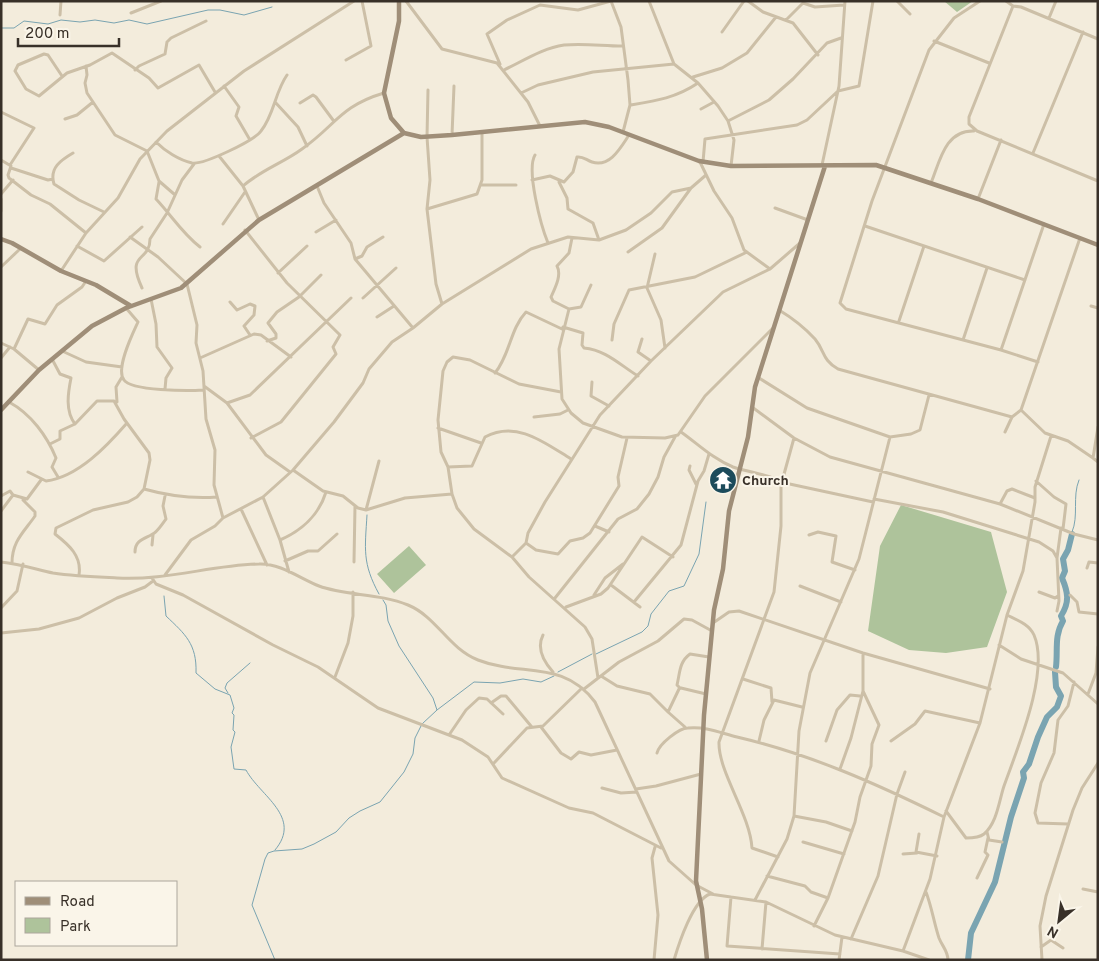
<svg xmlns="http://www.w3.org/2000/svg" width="1099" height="961" font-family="Overpass,sans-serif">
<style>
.green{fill:#aec39b}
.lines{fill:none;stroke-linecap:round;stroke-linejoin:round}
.stream{stroke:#7aa4b1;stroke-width:1}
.river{stroke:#7aa4b1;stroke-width:6}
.street{stroke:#ccbfa7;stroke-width:3}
.secondary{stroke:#9f8e78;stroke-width:4.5}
.labels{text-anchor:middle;stroke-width:4;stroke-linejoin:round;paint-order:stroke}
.poi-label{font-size:14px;font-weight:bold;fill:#383028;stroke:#faf5e9;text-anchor:start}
</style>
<rect width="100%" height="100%" fill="#f3ecdc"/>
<path class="green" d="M944 1H973L957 12Z
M901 505 991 532 1007 592 987 647 946 653 909 650 868 631 880 546Z
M409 546 426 565 394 593 377 574Z"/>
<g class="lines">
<path class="stream" d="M1 28H14L24 21 48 24 61 20 80 22 95 20 114 23 129 20 147 24 208 10H220L244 15 272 7
M367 515C365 549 362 563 379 594
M1072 532C1079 516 1072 497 1079 480
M164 596 166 616C185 634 197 644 196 673L215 689 230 695 234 708 232 713 234 715 233 730 235 732 231 747 234 769 246 770C260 796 303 817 275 850
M596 654 642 632 648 626 651 614 669 591 684 586 699 554 706 502
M558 672 592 654
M228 693 225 688 227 683 250 663
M437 710 474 682 500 683 523 679 541 682 554 676
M275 960 252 905 265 859 268 853 274 851 302 849 314 844 336 832 349 818 360 811 380 802 404 772 413 754 415 738 422 724 437 710 433 698 399 646 388 621 386 605 383 600"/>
<path class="river" d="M1056 667C1058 650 1054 636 1063 621L1061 616C1070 602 1068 592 1062 578L1065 571 1063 559 1068 550 1072 534
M968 960 971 933 995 882 1011 817 1024 778 1023 772 1029 764 1038 737 1047 717 1057 707 1061 696 1056 687 1055 672"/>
<path class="street" d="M406 1 442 49 497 63 528 102 540 126
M611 1 621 27 628 80 630 105 623 132
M649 1 674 64 698 83 718 106 728 121 734 140 731 166
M748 1 763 12 793 23 818 55
M897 1 910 14
M980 1 954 18 929 50 872 201 840 303 846 309 1001 350 1038 362
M1006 1 1013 6 1021 7 1098 39
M1013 6 969 117V124L977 131 1098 181
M131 13 161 1
M60 15 61 1
M1049 18 1056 1
M786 20 803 3 815 7 844 5
M722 32 744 1
M934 41 989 63
M346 60 371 46 362 1
M500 64 487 34 507 20 540 5 578 10 611 1
M86 66 87 75 85 83 87 93 115 135 147 151 159 181 174 194
M135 70 139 66 165 54 167 42 171 38 206 21
M504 70C523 61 543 48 564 45 584 43 603 46 622 46
M62 76 48 55 44 54 18 65 15 71 26 89 39 96 67 73 90 65 112 53 149 78 158 88 199 65 215 92
M693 77 722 68 747 53 776 17
M224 86 239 107 236 116 250 140
M428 90 427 137 430 180 427 209 436 284 442 304
M521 93 538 85 593 72 674 64
M275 102 298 127 307 146
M300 103 313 95 316 97 333 120
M630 105C655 101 676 98 698 83
M701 109 714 102
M1 112 34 128 10 165
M65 119 77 115 93 102
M728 121 769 100 793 79 827 43 841 38
M452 135 454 86
M156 142C165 151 179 160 192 163 203 165 254 141 261 131 274 115 275 92 287 75
M73 153C61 160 49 168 54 184L79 200 104 212
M1033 153 1083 32
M535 155C526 170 541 226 548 243
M219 156 243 186 259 220
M1 160 11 166 8 175 9 178 31 195 50 204 86 233
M700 162 714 191 732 218 744 250 770 269
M703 162 705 139 797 125 807 120 838 91 859 86 873 1
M822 165 839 86 845 1
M11 168 48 180 53 179
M532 180 550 176 564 182 573 172 577 157C583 156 586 160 592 162 610 168 621 147 629 135
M159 182 156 199C172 216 182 233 200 247
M559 182 567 198 568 209 593 223 599 240
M931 183C940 161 945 130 974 131
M481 185H516
M243 186C261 170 283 163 302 149 335 126 340 106 384 93
M317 186 324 203 351 243 355 259 413 328
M1 194 13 180
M1 199V211
M978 199 1001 140
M775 208 808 220
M427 209 477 194 482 180V133
M223 224 245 192
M865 226 1025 280
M245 230 287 283 340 335 333 347 336 354 281 422 251 438
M316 232 336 220
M130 237 158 257 187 284 197 325 196 343 203 371 206 419 215 450 214 485 223 518
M77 246 104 261 142 227
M628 252 662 228 691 188
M655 254 647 288 661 320 665 348
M355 259 362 256 367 247 383 237
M1 267 21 248
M61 271 86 233 118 198 140 159 167 131 244 71 354 1
M278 273 307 246
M591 285 581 307 569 309 559 349 562 399 571 413 583 423 622 437 665 438 678 435 705 396 773 328
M142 288C125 251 150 263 150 239L167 213 182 180 194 164
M363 298 396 268
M151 299 156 324 157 347 172 368 166 378 165 389
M230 302 237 310 250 304 255 306 254 315 244 326 250 335
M1091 306 1098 308
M126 308 138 322C133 333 115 369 124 380 131 391 189 391 203 390
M569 309 553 301 551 297C555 288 562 275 557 266L569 253 572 238
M779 310C794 319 804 327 815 339 825 351 822 360 838 369L1012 417 1021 410 1080 238
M377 317 394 306
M899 321 924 246
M563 327 583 333 582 345 584 348C606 350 620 365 638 376
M642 339 638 352 651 361
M612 340 614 324 629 290 695 277 747 252
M963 340 987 268
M267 341 276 338V334L268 323 277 312 299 297 321 275
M1 343 14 349 39 370
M14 349 28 319 45 324 57 305 82 287 86 281
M1001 350 1044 224
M62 351 86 362 122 367
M1 358 10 347
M200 358 254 334 261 335 291 357
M52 359 60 374 71 378C68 393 65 411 75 424
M495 373C510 355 510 329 526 312L562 329
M759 378 807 408 890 437 911 434 920 430 929 395
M592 382 591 396 609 406
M204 386 227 403 266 455 290 472
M561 392 519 384 470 360 453 357 447 362 443 371 438 420 441 452 448 467 452 494 457 508 474 529 512 557 529 577 585 627 592 639 598 678
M9 402C31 414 47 436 56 458L52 467 58 477
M117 402 116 387 122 377
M227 403 250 395 351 298
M752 407 794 438 830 457 1000 504 1074 534 1098 540
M1021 410 1045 433 1068 441 1093 458
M534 417 560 414 568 410
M1098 427 1093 458 1098 462
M438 428 481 443
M681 432C698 444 713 459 733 467 751 473 768 474 785 483L873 502
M1005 432 1012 417
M50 444 60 439V431L75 424 97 401H114L124 419 149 453 150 460 144 489 137 497 128 502 93 510 56 528 55 534C69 545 82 556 79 575
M690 466 689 470 696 484
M448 467 472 466 485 437C517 420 545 443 571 459
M293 470 323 491 343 496 358 508 366 510 405 498 452 494
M28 472 46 481C78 477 107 446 127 423
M1036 481 1054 497 1066 504 1063 529
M144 489C169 496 191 499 217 497
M1 496 10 491 13 495
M263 497 280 540 289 572
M874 499 943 512 1039 542 1053 551 1057 558
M1000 504 1007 491 1012 489 1035 498
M241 509 267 565
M366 510 379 461
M1 511 13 495 27 499 41 480
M595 526 609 532
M809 535 818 532 836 536 832 562 855 570
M280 540C301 531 319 515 326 492
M526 543 536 550 558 554 570 541 583 538 590 533 619 486 618 477 627 438
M152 545 153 535
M135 552C135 541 143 539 151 535 157 533 162 524 166 519L163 506 165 496
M512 557 526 543 528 533 545 502 600 415 651 361 723 292 770 269 800 243
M285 561 308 551H318L337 534
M1 562C20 564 35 569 53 573 73 576 96 577 117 578 165 581 212 565 259 564 280 563 301 579 319 586 346 596 379 593 408 605 437 617 448 648 478 660 521 677 563 659 595 702L669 861 696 885 713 894
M354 562 355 506
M12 563C12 541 24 532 35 516V512L23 500
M1087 568 1089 562 1098 563
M165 575 191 540 215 526 223 518 263 497 293 470 334 422 363 383 369 369 392 342 413 328 442 304 531 249 568 237 599 240 626 230 651 213 672 192 691 188 706 175
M152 578 156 584 183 595 273 645 318 667 378 708 462 740 488 757 502 778 569 808 593 813 661 848
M611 585 640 607
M800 586 841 602
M1039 592 1055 598 1058 596
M594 595 605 578 623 564
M1070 595 1077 602 1079 612 1098 614
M555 598 618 519 637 509 649 494 658 477 664 457 675 437
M634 602 681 545 698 481 704 471 709 454
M566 607 601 594 608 588 642 537 673 557
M1 608 17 591 23 564
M1057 611 1059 601 1057 558 1061 528
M713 623 729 612 739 611 863 653 990 689
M1 633 39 629 79 618 117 598 145 587 153 581
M543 635C536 649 544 662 553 672
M999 645 1021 659 1063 673 1098 704
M601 676 617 686 650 694 668 712
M335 677 348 643 353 616V592
M743 679 771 688 772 702
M680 688 677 685C680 673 679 662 690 654L709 657
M584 689 619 662 658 641 684 619 692 620 712 631
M1088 694 1096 673 1098 647
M491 703 501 696H506L531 726
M541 727 561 753 571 759 579 752 591 755 617 750
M685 727 668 712 679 689 681 688 706 694
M449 735 466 710 479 698 487 699 503 714
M759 741 764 720 774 700 802 707
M826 741 837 710 850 695 860 696
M891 741 915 724 925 711 980 723
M657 753C659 744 679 728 688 728 705 726 721 733 737 737 810 754 877 784 944 817
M494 763 527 728 543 726 582 688
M840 769 851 738 863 691
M602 788 621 793 637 792
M636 789 656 786 701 774
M946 811 966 838C972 838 979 838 984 834 997 823 999 801 1004 786 1017 749 1050 672 1034 635 1029 624 1017 620 1007 615
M794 816 826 822 852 831
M1068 824 1038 823 1035 813 1041 783 1054 753 1058 720 1068 706 1074 682
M987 832 989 840 1002 842
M919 834 916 852 937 856
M803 842 844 854
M903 854 917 853
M778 857 752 848C750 814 718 772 719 742L774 592 781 526V485L794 438
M767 876 805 886 811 892 828 898
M977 878 988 855 985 852 988 838
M1083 889 1098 892
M926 892C932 908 934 923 939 938 942 946 948 951 948 960
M731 897 727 946 840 954
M755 900 787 839 794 816 799 731 810 673 859 559 890 437
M814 926 828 898 855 822 860 797 871 766 872 744 879 725 863 691V653
M851 939 878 876 897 794 905 772
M1041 947 1051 940 1063 948
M762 949 766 902
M903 951 930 879 944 817 980 723 1007 615 1023 571 1035 502V487L1051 436
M654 960 658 915 652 858 655 847
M674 960C679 943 693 900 710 894L766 902 835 935 903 951 929 960
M839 960 842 937
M1042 960 1040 926 1046 896 1073 810 1082 788 1098 763"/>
<path class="secondary" d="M399 1V21L384 93 391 118 404 133 421 137 452 135 585 122 609 127 699 161 731 166 876 165 978 199 1098 245
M1 239 12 243 61 271 96 285 131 306
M1 410 39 370 92 326 126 308 181 288 259 220 404 133
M707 960 702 909 696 881 704 715 714 610 723 569 729 511 748 437 755 387 825 166"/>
</g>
<defs>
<g id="temple-disc" transform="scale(1.4375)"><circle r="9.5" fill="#1c4b5b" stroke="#faf5e9"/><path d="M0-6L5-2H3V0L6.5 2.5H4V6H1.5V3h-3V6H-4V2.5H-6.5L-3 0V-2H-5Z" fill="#fff"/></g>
</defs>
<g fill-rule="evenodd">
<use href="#temple-disc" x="723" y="480"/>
</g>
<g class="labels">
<g class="poi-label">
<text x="742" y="485">Church</text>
</g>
</g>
<rect width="1099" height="961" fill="none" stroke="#383028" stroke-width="5"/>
<rect x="15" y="881" width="162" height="65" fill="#faf5e9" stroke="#aca69c"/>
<rect x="25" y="897" width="25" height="8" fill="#9f8e78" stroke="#aca69c"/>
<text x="60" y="906" font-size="15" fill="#383028">Road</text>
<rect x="25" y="918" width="25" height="15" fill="#aec39b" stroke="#aca69c"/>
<text x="60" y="931" font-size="15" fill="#383028">Park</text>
<g transform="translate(1059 921) rotate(209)" stroke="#faf5e9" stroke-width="4" paint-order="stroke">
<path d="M0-4L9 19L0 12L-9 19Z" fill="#383028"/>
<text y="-8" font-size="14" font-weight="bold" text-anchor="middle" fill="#383028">N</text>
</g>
<path d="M18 38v8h101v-8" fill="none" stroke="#383028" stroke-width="2.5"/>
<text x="25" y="38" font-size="15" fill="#383028" stroke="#faf5e9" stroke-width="4" paint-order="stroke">200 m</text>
</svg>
